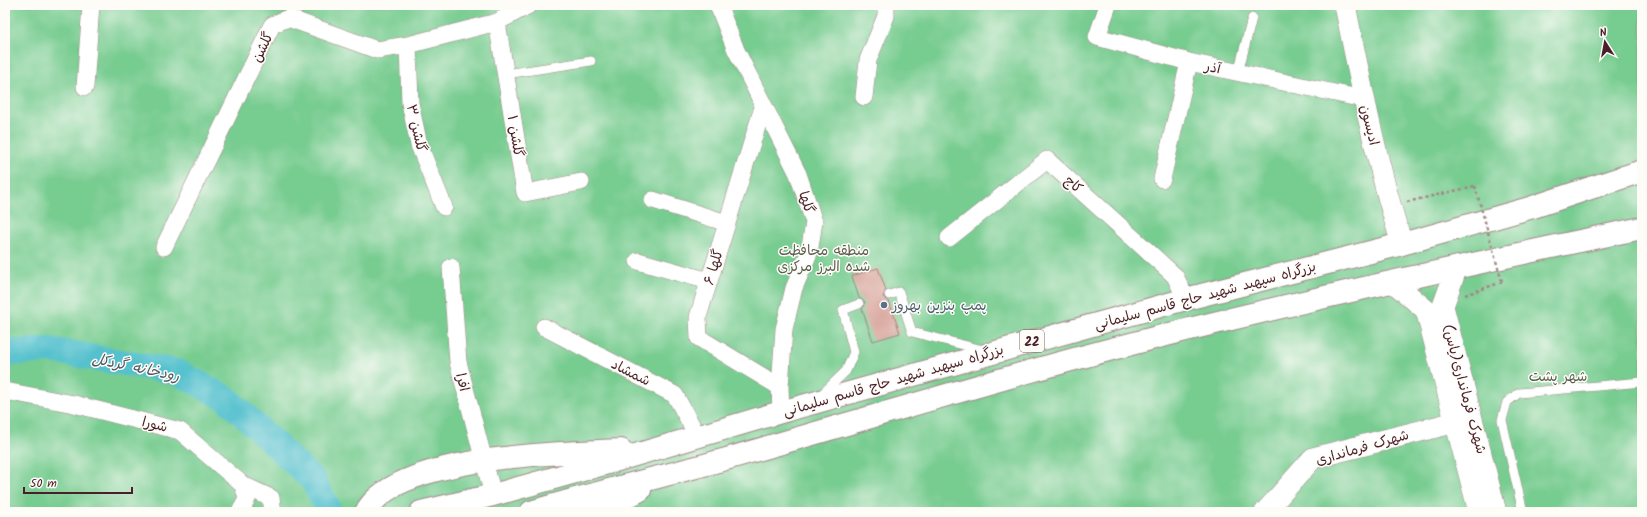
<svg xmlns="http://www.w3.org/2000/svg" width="1647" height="517" font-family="Kalam,'Playpen Sans Arabic',sans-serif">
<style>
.green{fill:#77cc90;stroke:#60765e}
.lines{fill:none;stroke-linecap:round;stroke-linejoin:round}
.river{stroke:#55c1ce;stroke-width:26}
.building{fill:#d39990}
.service-casing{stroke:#a08684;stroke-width:10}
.minor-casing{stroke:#a08684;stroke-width:18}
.tertiary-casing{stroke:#a08684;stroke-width:22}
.trunk-casing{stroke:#a08684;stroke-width:24}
.path{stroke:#a08684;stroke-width:2.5;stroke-dasharray:3 3;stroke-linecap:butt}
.service{stroke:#fff;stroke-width:9}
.minor{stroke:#fff;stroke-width:17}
.tertiary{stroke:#fff;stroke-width:21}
.trunk{stroke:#fff;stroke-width:22}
.path-bridge{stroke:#a08684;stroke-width:2.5;stroke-dasharray:3 3;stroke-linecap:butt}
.service-dot{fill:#5c6f8a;stroke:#fdfcf7;stroke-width:1.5}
.labels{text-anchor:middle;stroke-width:3;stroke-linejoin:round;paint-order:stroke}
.shield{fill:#fdfcf7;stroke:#806168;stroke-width:1}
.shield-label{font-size:13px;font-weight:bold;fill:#4a1f2b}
.street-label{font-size:14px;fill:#4a1f2b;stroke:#fdfcf7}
.park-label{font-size:14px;fill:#5a5c4e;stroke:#fdfcf7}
.service-label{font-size:14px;fill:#4e5e75;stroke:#fdfcf7;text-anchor:start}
.water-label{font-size:15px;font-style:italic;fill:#4e5864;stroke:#fdfcf7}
</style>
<rect width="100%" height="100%" fill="#fdfcf7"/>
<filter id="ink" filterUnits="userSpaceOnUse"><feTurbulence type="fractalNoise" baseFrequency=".025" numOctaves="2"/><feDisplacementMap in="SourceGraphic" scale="8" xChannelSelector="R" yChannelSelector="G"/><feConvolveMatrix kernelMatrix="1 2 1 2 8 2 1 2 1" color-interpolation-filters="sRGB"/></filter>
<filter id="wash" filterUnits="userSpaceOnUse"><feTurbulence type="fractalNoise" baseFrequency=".012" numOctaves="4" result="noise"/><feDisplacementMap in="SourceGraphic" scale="16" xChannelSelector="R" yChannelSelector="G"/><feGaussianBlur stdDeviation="0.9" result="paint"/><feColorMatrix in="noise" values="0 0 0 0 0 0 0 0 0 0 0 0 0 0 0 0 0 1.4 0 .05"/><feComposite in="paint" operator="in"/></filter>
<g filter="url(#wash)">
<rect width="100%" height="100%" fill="#f6eedd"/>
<path class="green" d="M5 5H1642V512H5Z"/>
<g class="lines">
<path class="river" d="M5 353 50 350 177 372 227 399 313 480 330 512"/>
</g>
<g id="blocks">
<path class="building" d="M878 268 886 290 883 297 889 301 900 333 873 341 862 309 865 302 859 298 852 276Z"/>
</g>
</g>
<g filter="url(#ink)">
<use href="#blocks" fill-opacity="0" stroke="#a08684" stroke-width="1"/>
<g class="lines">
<g class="service-casing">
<path id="service" d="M1238 73 1252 18
M506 74 591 61
M889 295 899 292 912 332 983 350
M821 395 846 371 854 352 843 310 859 304
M1523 512 1502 420 1507 402 1519 393 1642 382"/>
</g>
<g class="minor-casing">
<path id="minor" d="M718 5 736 50 798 174 814 222 809 253 794 288 784 329 780 387 781 412
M1108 5 1097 37 1189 62 1363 99
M497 22 525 193 581 182
M408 45 410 103 419 145 444 207
M85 87 91 5
M864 97 868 60 886 16V5
M763 107 698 317 699 338 780 387
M1162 179 1189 62
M653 200 727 223
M949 238 1047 160 1175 276 1186 299
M164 247 272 25 288 18 377 50 408 45 497 22 529 5
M638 261 709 281
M451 267 458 362 493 495
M544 327 675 395 698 437
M5 391 74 404 180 431 243 485 271 498 273 512
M240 512 247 499 243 485
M588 512 589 494"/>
</g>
<g class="tertiary-casing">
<path id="tertiary" d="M1345 5C1361 85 1377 166 1402 244
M1457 267 1443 306 1496 512
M1393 282 1426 310 1479 512
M1265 512 1313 458 1456 422"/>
</g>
<g class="trunk-casing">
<path id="trunk" d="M366 512C396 455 562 453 621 450
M421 512 493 495 608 463 781 412 1186 299 1402 244 1533 207 1642 171
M531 512C596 492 661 477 726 459 883 414 1039 366 1198 327 1345 291 1493 259 1642 228
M599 512 640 490"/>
</g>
<path class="path" d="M1407 202 1475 186
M1465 295 1502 282"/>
<use href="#service" class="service"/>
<use href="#minor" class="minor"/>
<use href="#tertiary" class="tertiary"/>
<use href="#trunk" class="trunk"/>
<path class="path-bridge" d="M1475 186 1502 282"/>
</g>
</g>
<circle class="service-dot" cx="884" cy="305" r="4"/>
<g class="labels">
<rect class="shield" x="1020" y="330" width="24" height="22" rx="3"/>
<g class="shield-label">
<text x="1032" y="346">22</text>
</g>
<g class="street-label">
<text transform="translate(262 47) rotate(-64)" y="5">گلشن</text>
<text transform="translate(1213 67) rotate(12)" y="5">آذر</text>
<text transform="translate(1370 125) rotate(76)" y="5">ادیسون</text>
<text transform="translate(417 128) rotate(77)" y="5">گلشن ۳</text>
<text transform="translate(516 136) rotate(81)" y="5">گلشن ۱</text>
<text transform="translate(1074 184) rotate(42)" y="5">کاج</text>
<text transform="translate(807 202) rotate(72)" y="5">گلها</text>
<text transform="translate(713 267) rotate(-73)" y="5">گلها ۶</text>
<text transform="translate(1205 295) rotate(-15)" y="5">بزرگراه سپهبد شهید حاج قاسم سلیمانی</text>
<text transform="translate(631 372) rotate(27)" y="5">شمشاد</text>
<text transform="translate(893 380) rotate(-16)" y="5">بزرگراه سپهبد شهید حاج قاسم سلیمانی</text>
<text transform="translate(463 382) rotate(76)" y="5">افرا</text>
<text transform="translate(1465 389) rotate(75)" y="5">شهرک فرمانداری(یاس)</text>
<text transform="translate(155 424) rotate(14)" y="5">شورا</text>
<text transform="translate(1362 447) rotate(-16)" y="5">شهرک فرمانداری</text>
</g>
<g class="park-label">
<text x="824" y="255">منطقه محافظت<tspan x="824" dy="16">شده البرز مرکزی</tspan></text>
<text x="1558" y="381">شهر پشت</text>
</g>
<g class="service-label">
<text x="892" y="310">پمپ بنزین بهروز</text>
</g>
<g class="water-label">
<text transform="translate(136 367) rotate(12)" y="5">رودخانه گردکل</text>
</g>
</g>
<rect width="1647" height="517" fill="none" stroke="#fdfcf7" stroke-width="20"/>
<g transform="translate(1605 42) rotate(349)" stroke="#fdfcf7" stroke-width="3" paint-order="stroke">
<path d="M0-3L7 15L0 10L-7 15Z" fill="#4a1f2b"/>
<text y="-6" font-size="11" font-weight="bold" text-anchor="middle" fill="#4a1f2b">N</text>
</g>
<path d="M24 487v6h108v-6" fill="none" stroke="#4a1f2b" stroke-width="2"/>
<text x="30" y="487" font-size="12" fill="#4a1f2b" stroke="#fdfcf7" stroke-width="3" paint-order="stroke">50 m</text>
</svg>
